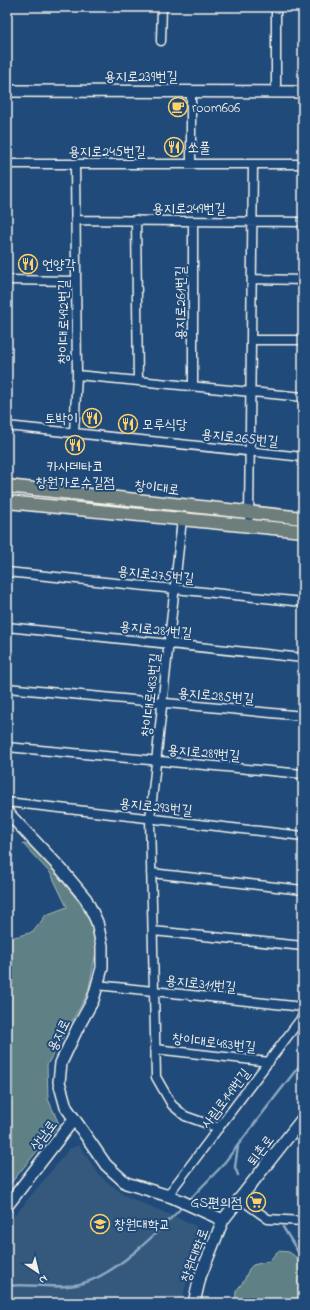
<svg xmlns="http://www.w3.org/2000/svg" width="310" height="1310" font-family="'Indie Flower','Poor Story',sans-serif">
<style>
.built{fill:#34587d}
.green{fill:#5e8185;stroke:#a9b9b6}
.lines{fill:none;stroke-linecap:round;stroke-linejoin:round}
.stream{stroke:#8da8c0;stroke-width:2.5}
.street-casing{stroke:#f4f1e8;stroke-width:11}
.secondary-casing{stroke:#f4f1e8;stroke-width:14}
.primary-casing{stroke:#f4f1e8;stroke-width:15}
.street{stroke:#1f4a7a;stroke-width:8}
.secondary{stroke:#1f4a7a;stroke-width:11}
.primary{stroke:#6d7e7c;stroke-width:12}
.labels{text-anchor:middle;stroke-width:4;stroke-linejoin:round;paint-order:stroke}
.street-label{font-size:14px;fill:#f4f1e8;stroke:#1f4a7a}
.poi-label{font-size:14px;fill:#f4f1e8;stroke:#1f4a7a;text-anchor:start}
</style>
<rect width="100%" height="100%" fill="#1f4a7a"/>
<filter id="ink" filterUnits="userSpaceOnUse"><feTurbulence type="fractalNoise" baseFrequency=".025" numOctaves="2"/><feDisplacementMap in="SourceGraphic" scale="8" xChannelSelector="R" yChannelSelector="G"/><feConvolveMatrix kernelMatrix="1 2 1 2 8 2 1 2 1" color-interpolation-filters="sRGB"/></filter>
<g filter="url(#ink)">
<path class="built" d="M79 1145 99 1175 124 1195 196 1226 201 1241 190 1271 181 1303H7V1225L69 1149Z"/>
<path class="green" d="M22 843 34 847 89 914 97 947 88 993 47 1065 48 1099 59 1124 7 1188V939L33 932 46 915 67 907 51 874Z
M278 1251 289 1252 296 1257 302 1270C295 1279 298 1284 299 1295L292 1303H235L236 1291 244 1281 249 1269 253 1265 269 1261Z"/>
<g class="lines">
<path class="stream" d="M238 1175 235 1167 238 1146
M189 1200 221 1167 303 1061
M283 1227 303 1260
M7 1286C31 1283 57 1290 80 1284 115 1276 159 1231 184 1205"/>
<g class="street-casing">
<path id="street" d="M161 41 162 7
M276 92V7
M7 164H303
M191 164V91
M76 220 303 222
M136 220 138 381
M252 279 303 280
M7 280 76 281
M251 340H303
M77 375 303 397
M193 386V221
M7 426 303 457
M74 433 77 375 75 164
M249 517 253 164
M182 519 150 819 156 1077 172 1105 185 1116 219 1128
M7 572 303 602
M7 627 303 658
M7 688 303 716
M7 747 303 774
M7 802 303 836
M151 873 303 890
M153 931 303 946
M97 985 303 1007
M155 1049 269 1062
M168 1195 303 1016
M240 1199 268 1219 303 1221"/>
</g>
<g class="secondary-casing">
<path id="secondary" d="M7 91 303 92
M7 812 61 869 86 899 97 922 102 946V968L93 1000 77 1029 61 1063 59 1082 66 1107 106 1165 126 1183 172 1197 223 1220
M7 1206 74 1119
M194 1303 200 1277 223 1220 303 1118"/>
</g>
<g class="primary-casing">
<path id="primary" d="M7 486 303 518
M7 502 303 531"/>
</g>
<use href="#street" class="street"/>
<use href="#secondary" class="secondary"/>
<use href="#primary" class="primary"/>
</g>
</g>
<defs>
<g id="cafe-ring" transform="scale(1)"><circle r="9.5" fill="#1f4a7a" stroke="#ffd166" stroke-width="1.5"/><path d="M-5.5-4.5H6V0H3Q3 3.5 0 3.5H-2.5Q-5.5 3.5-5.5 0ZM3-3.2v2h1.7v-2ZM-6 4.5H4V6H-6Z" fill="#ffd166"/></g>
<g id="restaurant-ring" transform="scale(1)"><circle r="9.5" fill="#1f4a7a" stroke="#ffd166" stroke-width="1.5"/><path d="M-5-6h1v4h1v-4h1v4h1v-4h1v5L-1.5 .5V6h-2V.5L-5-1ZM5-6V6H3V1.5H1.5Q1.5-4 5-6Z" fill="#ffd166"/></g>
<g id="supermarket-ring" transform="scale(1)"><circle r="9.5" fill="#1f4a7a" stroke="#ffd166" stroke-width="1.5"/><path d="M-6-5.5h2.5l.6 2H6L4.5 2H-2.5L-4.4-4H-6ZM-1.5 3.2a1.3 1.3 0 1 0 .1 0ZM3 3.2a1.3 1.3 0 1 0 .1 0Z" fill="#ffd166"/></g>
<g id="university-ring" transform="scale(1)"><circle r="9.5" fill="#1f4a7a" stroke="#ffd166" stroke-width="1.5"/><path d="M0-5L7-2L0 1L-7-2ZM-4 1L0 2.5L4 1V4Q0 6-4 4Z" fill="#ffd166"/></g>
</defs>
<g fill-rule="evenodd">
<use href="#cafe-ring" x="178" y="107"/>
<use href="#restaurant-ring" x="174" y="147"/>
<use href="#restaurant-ring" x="28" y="264"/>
<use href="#restaurant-ring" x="92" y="418"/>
<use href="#restaurant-ring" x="128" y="424"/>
<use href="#restaurant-ring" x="75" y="445"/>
<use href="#supermarket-ring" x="256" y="1202"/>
<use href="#university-ring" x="100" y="1224"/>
</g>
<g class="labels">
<g class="street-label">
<text x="141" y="81">용지로239번길</text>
<text x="107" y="156">용지로245번길</text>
<text x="189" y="213">용지로249번길</text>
<text transform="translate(180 303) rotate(-90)" y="5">용지로261번길</text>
<text transform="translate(63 322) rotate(-90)" y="5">창이대로492번길</text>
<text transform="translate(240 437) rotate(6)" y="5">용지로265번길</text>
<text transform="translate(157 487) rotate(6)" y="5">창이대로</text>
<text transform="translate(156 574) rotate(6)" y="5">용지로275번길</text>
<text transform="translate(156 629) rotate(6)" y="5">용지로281번길</text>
<text transform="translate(150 695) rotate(-84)" y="5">창이대로483번길</text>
<text transform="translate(216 695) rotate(5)" y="5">용지로285번길</text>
<text transform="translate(204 752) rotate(5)" y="5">용지로289번길</text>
<text transform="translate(156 806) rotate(6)" y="5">용지로293번길</text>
<text transform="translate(201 983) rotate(6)" y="5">용지로311번길</text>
<text transform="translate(58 1035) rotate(-64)" y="5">용지로</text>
<text transform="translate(214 1042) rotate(6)" y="5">창이대로483번길</text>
<text transform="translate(225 1098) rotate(-53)" y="5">사림로149번길</text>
<text transform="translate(43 1135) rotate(-53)" y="5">상남로</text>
<text transform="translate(260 1150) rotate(-53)" y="5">퇴촌로</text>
<text transform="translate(194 1255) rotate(-70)" y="5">창원대학로</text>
</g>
<g class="poi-label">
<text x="192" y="112">room606</text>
<text x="188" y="152">쏘풀</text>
<text x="42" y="269">언양각</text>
<text x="78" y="423" text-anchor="end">토박이</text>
<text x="142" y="429">모루식당</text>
<text x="75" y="471" text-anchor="middle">카사데타코<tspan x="75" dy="16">창원가로수길점</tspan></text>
<text x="242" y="1207" text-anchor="end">GS편의점</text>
<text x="114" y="1229">창원대학교</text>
</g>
</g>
<rect width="310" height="1310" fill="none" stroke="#1f4a7a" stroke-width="24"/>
<rect x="12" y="12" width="286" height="1286" fill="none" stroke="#f4f1e8" stroke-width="1.5" filter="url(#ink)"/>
<g transform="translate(38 1272) rotate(145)" stroke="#1f4a7a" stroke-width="3" paint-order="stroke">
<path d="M0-3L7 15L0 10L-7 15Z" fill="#f4f1e8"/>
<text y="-6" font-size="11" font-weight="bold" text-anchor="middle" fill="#f4f1e8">N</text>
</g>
</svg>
